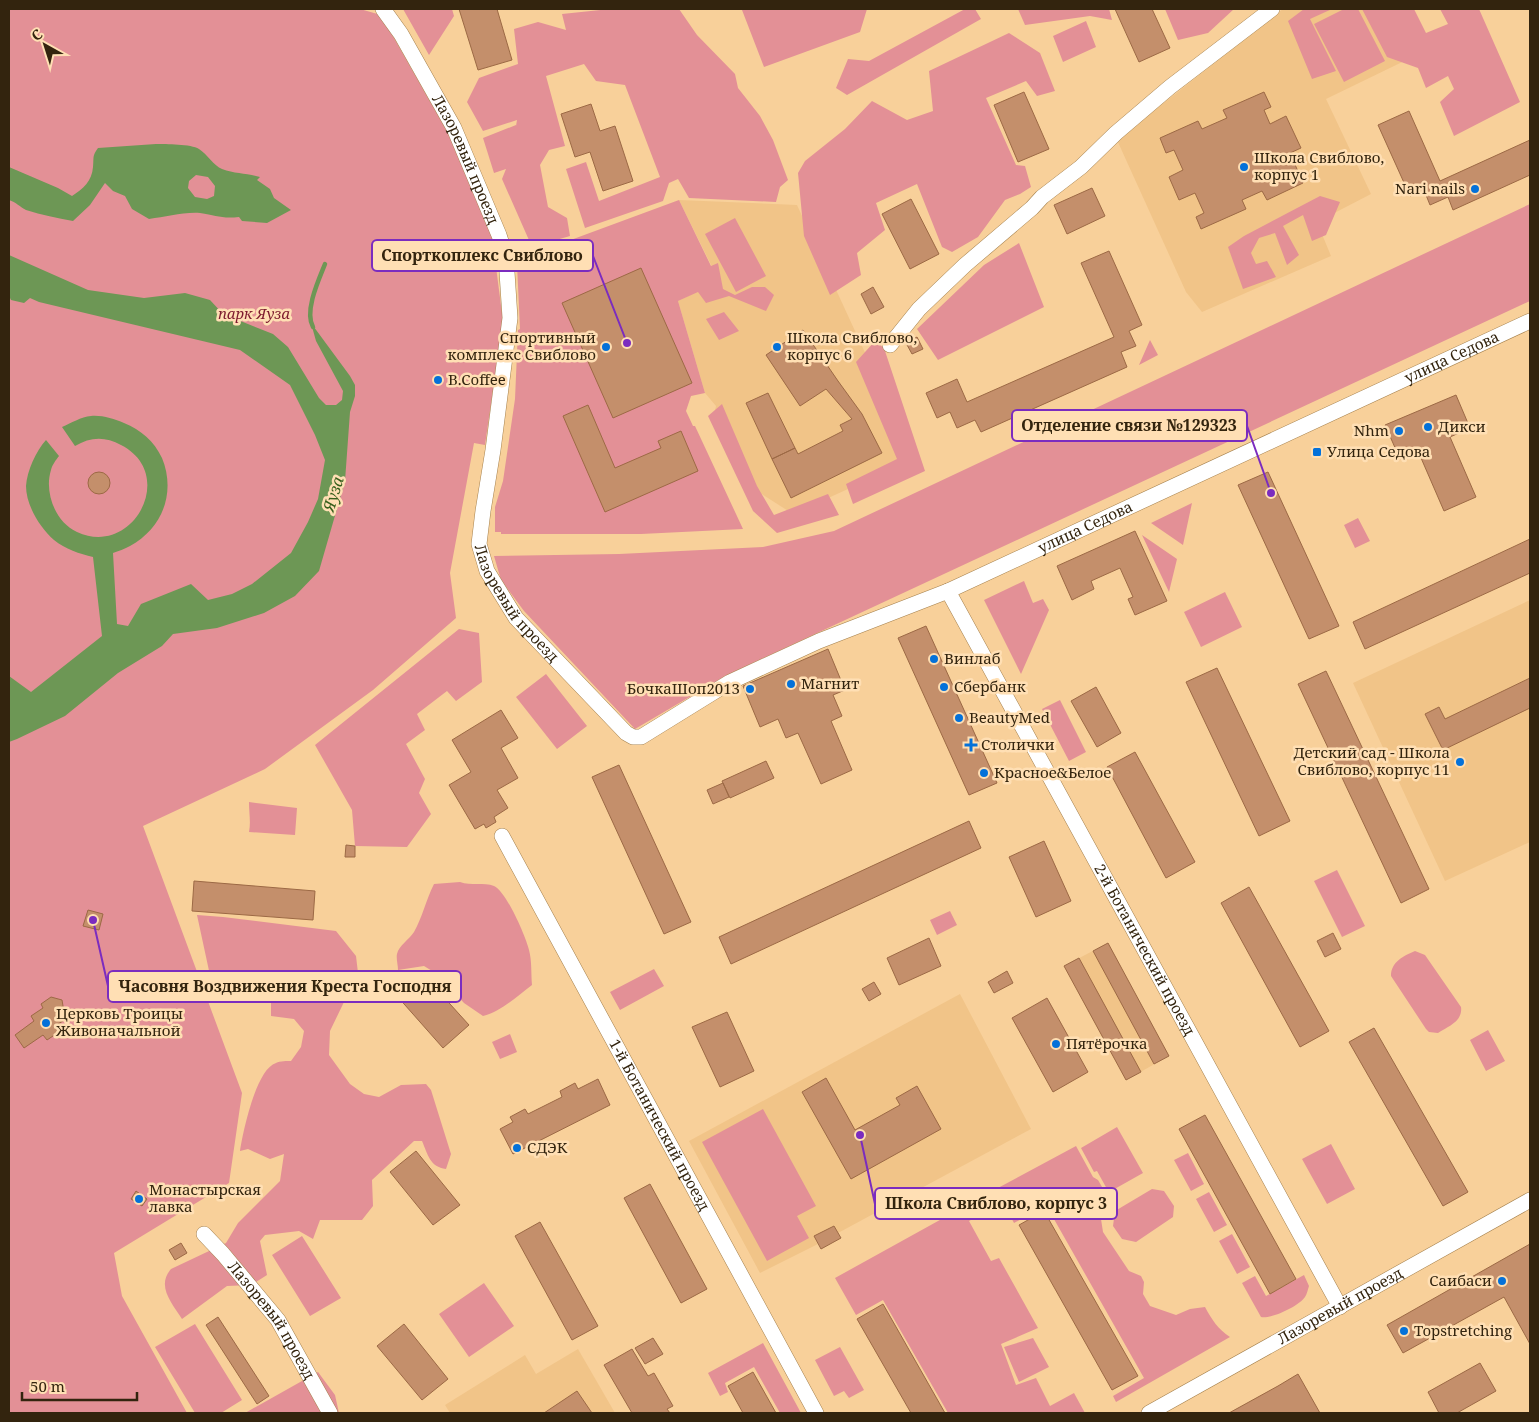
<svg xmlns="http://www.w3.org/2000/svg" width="1539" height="1422" font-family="'Noto Serif',serif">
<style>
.built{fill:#f1c488}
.green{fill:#e39096}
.water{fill:#6d9755;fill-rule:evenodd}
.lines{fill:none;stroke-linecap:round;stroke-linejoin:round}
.stream{stroke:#6d9755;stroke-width:4.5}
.building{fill:#c48f6b;stroke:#9c6945}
.minor-casing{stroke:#a5814d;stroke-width:16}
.minor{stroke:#fff;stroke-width:15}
.poi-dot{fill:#0471d9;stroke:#ffdfb4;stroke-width:2}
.labels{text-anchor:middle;stroke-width:5;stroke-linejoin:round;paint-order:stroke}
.poi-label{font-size:15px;fill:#33240e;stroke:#ffdfb4;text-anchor:start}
.street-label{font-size:15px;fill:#33240e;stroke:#ffdfb4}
.park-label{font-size:15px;font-style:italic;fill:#7e1b2f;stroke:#ffdfb4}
.water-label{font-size:16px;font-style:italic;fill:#375f1c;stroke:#ffdfb4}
.leader{fill:none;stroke:#7b2cbf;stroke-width:2}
.callout-dot{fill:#7b2cbf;stroke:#ffdfb4;stroke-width:2}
.callout{fill:#ffdfb4;stroke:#7b2cbf;stroke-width:2}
.callout-label{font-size:16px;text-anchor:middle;font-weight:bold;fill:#33240e}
</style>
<rect width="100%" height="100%" fill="#f8d09a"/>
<path class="built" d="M1283 9H1407L1427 50 1326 99 1371 194 1317 222 1331 256 1202 312 1186 292 1117 140Z
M679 200 797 205 914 459 793 514 752 488 714 414 716 406 705 393 678 301 719 281Z
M1530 600V842L1445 881 1353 683Z
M1108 943 1169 1056 1126 1080 1064 966Z
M960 994 1031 1129 838 1233 834 1226 815 1236 818 1244 760 1273 689 1141Z
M578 1349 615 1413H450L445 1405 525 1355 536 1374Z"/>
<path class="green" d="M9 9H360L381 15 448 133 491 228 503 321 485 445 474 443 450 573 456 618 373 690 265 769 143 826 242 1093 229 1183 114 1253 122 1296 187 1413H9Z
M403 9H452L454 16 429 55Z
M610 9H679L697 35 735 74 738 88 760 116 773 140 788 180 780 187 776 202 689 198 678 179 669 183 663 201 585 228 566 169 586 162 599 201 660 177 625 85 596 81 584 64 546 76 565 146 549 150 540 165 548 207 567 218 570 236 532 247 502 179 506 169 494 173 483 138 516 125V126L517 120 483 131 467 102 479 78 518 64 514 29 538 22 566 30 562 14Z
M744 9H867L860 32 764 67 742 10Z
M965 9H975L981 19 847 95 836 88 848 59 869 61Z
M1018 9H1109L1112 20 1090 16 1025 25Z
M1165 9H1234L1208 33 1178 40Z
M1304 9H1332L1310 19 1336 71 1312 79 1288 21Z
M1344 9H1358L1385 61 1344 82 1314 24Z
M1362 9H1414L1426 33 1448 24 1440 9H1479L1520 102 1454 136 1440 102 1454 89 1448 76 1426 88 1418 68 1387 57Z
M1086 21 1096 47 1063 62 1053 36Z
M1009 33 1040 53 1055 91 1037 96 1026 81 986 98 1016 165 1025 166 1031 187 1020 194 1005 200 978 237 952 252 942 247 917 184 876 203 885 230 857 253 861 275 830 295 804 236 798 173 805 161 845 129 872 101 907 120 933 111 929 71Z
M1320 196 1340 202 1326 235 1312 241 1303 215 1283 226 1299 255 1287 265 1275 233 1259 238 1251 253 1256 264 1267 261 1276 277 1243 289 1228 247 1244 236Z
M679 200 711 266 718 263 723 289 735 295 752 287H765L774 295 766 311 729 296 706 303 698 292 678 301 705 393 691 396 686 411 693 426H695L743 529 641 534H501V532H495V507L503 481 515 399 518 330 520 329 517 264 522 258Z
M1530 204V301L727 675 635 729 524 611 501 580 494 556 619 554 763 547 834 531Z
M735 218 766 276 736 292 705 234Z
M1019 243 1044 307 938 360 917 329 984 265Z
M724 312 739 331 719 340 706 319Z
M1150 340 1158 355 1139 365Z
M875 341 884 348 925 471 853 504 846 484 897 459 856 362Z
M722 404 757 486 774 515 828 494 839 515 777 533 753 511 708 416Z
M1192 503 1183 545 1151 523Z
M1358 518 1370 541 1355 548 1344 525Z
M1142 535 1177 559 1169 592Z
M1024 581 1033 603 1043 599 1049 610 1021 674 984 600Z
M1225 592 1242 627 1201 647 1184 612Z
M459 629 479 633 482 682 456 701 447 691 417 714 425 730 406 744 425 779 419 793 431 814 407 847 355 846 352 810 315 745Z
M546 674 587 726 557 749 516 697Z
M1060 700 1086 752 1069 761 1042 709Z
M249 802 297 808 295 835 249 832C251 822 249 813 249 802Z
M1337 870 1365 926 1342 937 1314 881Z
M460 882C471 886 484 882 494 886 506 891 526 937 529 950 532 961 531 974 532 985 517 996 501 1012 483 1016L464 1003 437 974 424 966 398 970C398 965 396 958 397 954 399 945 409 940 414 932 422 918 426 900 434 884Z
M950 911 957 925 937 935 930 920Z
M197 915 223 917 336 931 356 956 358 973 330 1031 329 1055 350 1084 364 1094 379 1097 401 1085 426 1084 431 1090 451 1154 446 1169C430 1167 428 1155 422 1141H414L372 1180 373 1206 362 1220H320L313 1239 299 1231 265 1235 260 1241 267 1275 251 1285 227 1286 182 1319C172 1303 156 1286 171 1269L226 1243 238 1223 280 1181 284 1154 270 1159 248 1149 240 1151C243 1132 256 1069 276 1063 280 1061 287 1061 291 1061L301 1047 304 1031 294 1019 271 1016V991L262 979 228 984 211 980Z
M1415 951 1425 955 1461 1007C1463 1021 1449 1026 1438 1033L1429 1032 1426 1029 1391 976C1391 962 1403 956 1415 951Z
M654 969 664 986 620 1010 610 992Z
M1488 1030 1505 1061 1486 1071 1470 1040Z
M510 1034 517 1052 500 1059 492 1042Z
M763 1109 816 1206 797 1216 809 1238 767 1261 702 1142Z
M1117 1127 1143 1173 1111 1191 1107 1189 1097 1171 1094 1172 1081 1148Z
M1331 1144 1355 1189 1327 1204 1302 1159Z
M1076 1146 1093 1177 1098 1180 1105 1192 1099 1206 1103 1232 1129 1271 1141 1276 1144 1282 1143 1294 1150 1306 1176 1315 1190 1309 1205 1307C1212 1320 1218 1329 1230 1337L1116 1402 1113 1396 1144 1378 1046 1205 1014 1223 996 1189Z
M1188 1153 1204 1184 1191 1191 1174 1160Z
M1152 1189 1164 1191 1174 1206 1173 1217 1136 1242 1122 1239 1113 1226 1115 1211Z
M1209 1192 1227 1225 1214 1232 1196 1199Z
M976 1200 983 1213 969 1221 991 1261 999 1258 1038 1328 1001 1344 1016 1385 1036 1378 1050 1406 1074 1393 1085 1413H948L883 1300 856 1315 835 1278Z
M1232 1234 1250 1267 1237 1274 1219 1241Z
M302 1236 341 1298 310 1316 272 1255Z
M1304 1275 1309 1286C1308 1289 1307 1294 1305 1297 1299 1306 1272 1319 1261 1317L1242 1283 1255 1276 1266 1296Z
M484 1283 514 1326 469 1357 439 1314Z
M195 1324 242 1400 221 1413H195L155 1347Z
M1033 1338 1049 1367 1019 1382 1004 1347Z
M763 1343 801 1413H780L754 1367 725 1383 728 1392 720 1396 708 1373Z
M840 1347 864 1390 849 1398 844 1391 834 1396 815 1360Z
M318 1372 335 1395 339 1413H245Z"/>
<path class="water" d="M156 144C166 144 191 144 199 149 207 154 214 166 222 169 235 174 247 173 260 177L257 180 270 189 274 198 291 210 267 223 242 221 239 217C221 219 216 215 200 213 182 212 166 217 149 219L132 209 125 196 113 191 105 183 90 205 73 221C57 218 42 215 26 210 20 207 16 202 9 200V167L58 188 72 196C83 189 92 181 93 167 94 157 92 156 98 148ZM196 175 208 177 215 186 214 196 207 199 195 197 188 188 189 181Z
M9 255 88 290 144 298 185 293 210 300 223 314 273 334 288 347 319 398 326 405H336L342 400 343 391 316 341 311 323 350 376 355 385V396L350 412 345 481 319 571 295 596 264 613 217 628 173 634 162 646 118 673 65 716 17 739 9 742V676L31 692 102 636 93 557C80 554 65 549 54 540 40 528 26 505 26 486 27 471 36 451 46 440L59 456C56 460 52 465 51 470 44 492 55 522 77 532 133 558 178 474 121 445 105 436 90 437 75 446L62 427C71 423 81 417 91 416 102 415 114 419 124 423 141 430 154 441 162 458 176 492 163 528 130 546 125 549 118 551 113 553L117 624 128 626 141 604 191 584 208 600 232 594 252 584 291 553 308 522 318 499 325 460 315 435 290 385 240 350 39 302 30 298 24 303 11 300 9 296Z"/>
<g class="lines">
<path class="stream" d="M313 327C304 311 319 279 325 264"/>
</g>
<path class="building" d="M459 9H497L512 60 478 70Z
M1115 9H1152L1170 48 1139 62Z
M1024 92 1049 149 1018 162 994 105Z
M1264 92 1271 107 1264 110 1270 124 1286 116 1301 148 1290 153 1303 183 1267 200 1262 191 1242 200 1246 209 1201 229 1196 217 1204 213 1195 193 1179 200 1169 177 1183 170 1174 150 1166 153 1160 138 1198 121 1202 129 1227 118 1223 110Z
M591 104 600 131 615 126 633 181 603 191 590 152 575 157 561 114Z
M1409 111 1440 181 1530 140V175L1453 210 1448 197 1430 205 1424 190 1410 196 1378 125Z
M1092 188 1105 216 1067 234 1054 205Z
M911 199 939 254 910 269 882 214Z
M1109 251 1142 325 1129 331 1136 346 1121 352 1127 367 981 432 975 420 957 428 950 412 937 418 926 393 957 379 967 402 1114 337 1081 263Z
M641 268 692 383 613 418 562 303Z
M873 287 884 307 871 314 861 294Z
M803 330 838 381 862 414 882 453 791 498 772 459 795 448 798 454 843 431 840 425 852 419 826 389 800 406 766 355Z
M917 337 923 349 912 354 906 343Z
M768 393 795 448 772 459 746 403Z
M1456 395 1470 428 1450 437 1476 497 1444 511 1418 451 1400 459 1385 425Z
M588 405 615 468 661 448 658 441 681 431 698 471 605 512 563 416Z
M1268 472 1339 626 1309 639 1238 485Z
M88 483a11 11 0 1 1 22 0a11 11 0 1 1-22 0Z
M1135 531 1167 601 1135 615 1128 599 1133 597 1120 568 1091 581 1094 589 1072 600 1057 566Z
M1530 539V573L1365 649 1353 622Z
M926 626 997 783 969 795 898 638Z
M828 649 845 690 833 695 842 716 831 721 852 770 821 784 798 733 786 738 778 719 760 727 743 686Z
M1217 668 1290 821 1259 836 1186 682Z
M1326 671 1429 889 1401 903 1298 684Z
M1530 678V708L1443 750 1425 714 1439 707 1445 719Z
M1096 687 1121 733 1097 747 1071 701Z
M501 710 518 738 501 748 518 778 497 790 508 808 494 817 496 822 486 828 484 824 475 829 449 785 471 772 452 740Z
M1135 752 1195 862 1166 878 1107 767Z
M766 761 774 778 730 798 722 781Z
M619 765 691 922 664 934 592 777Z
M723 783 729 797 713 804 707 790Z
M969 821 981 848 731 964 719 937Z
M1044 841 1071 901 1036 917 1009 857Z
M346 845 355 846V857H345Z
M194 881 315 891 313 920 192 911Z
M1249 887 1329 1031 1300 1047 1221 903Z
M88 910 103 914 99 930 83 926Z
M1333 933 1341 949 1325 957 1317 941Z
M929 938 941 966 899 985 887 958Z
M1108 943 1169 1056 1154 1064 1093 951Z
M1079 958 1141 1072 1126 1080 1064 966Z
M1007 971 1013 983 994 993 988 982Z
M422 973 469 1025 443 1048 397 996Z
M874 982 881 994 869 1001 862 989Z
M51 997 62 1000 64 1012 59 1015 63 1021 58 1024 62 1030 47 1040 43 1035 24 1048 15 1035 34 1021 31 1016 43 1008 41 1004Z
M1047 998 1088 1072 1053 1092 1012 1018Z
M727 1012 754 1071 720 1087 692 1027Z
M1374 1028 1468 1192 1443 1206 1349 1042Z
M826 1078 855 1130 900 1105 896 1098 917 1086 941 1129 851 1179 802 1092Z
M598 1079 610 1105 513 1154 500 1129 513 1122 510 1117 525 1109 528 1114 562 1097 560 1091 575 1083 578 1089Z
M1205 1115 1296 1279 1270 1294 1179 1129Z
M416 1151 460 1205 433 1225 390 1172Z
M650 1184 707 1289 681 1303 624 1198Z
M136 1191 147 1199 142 1206 131 1199Z
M1044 1211 1138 1376 1112 1390 1019 1225Z
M540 1222 598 1326 572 1340 515 1236Z
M834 1226 841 1238 821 1249 814 1236Z
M181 1243 187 1253 175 1260 169 1250Z
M1530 1244V1344L1504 1297 1403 1353 1387 1325Z
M883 1304 945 1413H911L857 1319Z
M218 1317 269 1396 257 1404 206 1325Z
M404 1324 448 1379 422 1400 377 1346Z
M653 1338 663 1354 645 1364 635 1348Z
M632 1349 648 1376 654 1373 673 1406 667 1409 670 1413H632L604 1365Z
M1480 1363 1496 1391 1457 1413H1439L1428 1392Z
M753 1372 776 1413H743L728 1386Z
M1298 1374 1320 1413H1229L1278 1386Z
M577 1391 592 1413H544Z"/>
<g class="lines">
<g class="minor-casing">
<g id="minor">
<path id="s1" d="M383 9 401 34 454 128 499 235 506 257 510 318 493 450 483 511 479 544 487 571 516 618 626 733 633 737H641L730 682 819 641 948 591 1530 321"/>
<path d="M890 345 919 309 965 265 1032 208 1042 197 1081 167 1116 133 1170 87 1272 9"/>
<path id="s2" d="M948 591 1340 1307"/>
<path id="s3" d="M502 836 816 1413"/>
<path id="s4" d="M204 1234 223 1254 278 1320 330 1413"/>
<path id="s5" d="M1149 1413 1530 1200"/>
</g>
</g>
<use href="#minor" class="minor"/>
</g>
<g class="poi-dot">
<circle cx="1244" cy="167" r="5"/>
<circle cx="1475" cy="189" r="5"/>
<circle cx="606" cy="347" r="5"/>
<circle cx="777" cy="347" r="5"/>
<circle cx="438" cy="380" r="5"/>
<circle cx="1428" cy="427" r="5"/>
<circle cx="1399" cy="431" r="5"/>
<rect x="1312" y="447" width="10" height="10" rx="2.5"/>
<circle cx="934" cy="659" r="5"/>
<circle cx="791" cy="684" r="5"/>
<circle cx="944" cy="687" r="5"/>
<circle cx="750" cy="689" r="5"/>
<circle cx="959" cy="718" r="5"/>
<path d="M968.5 737.5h5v5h5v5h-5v5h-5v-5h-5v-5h5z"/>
<circle cx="1460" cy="762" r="5"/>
<circle cx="984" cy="773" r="5"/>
<circle cx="46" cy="1023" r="5"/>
<circle cx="1056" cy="1044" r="5"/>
<circle cx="517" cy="1148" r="5"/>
<circle cx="139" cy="1199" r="5"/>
<circle cx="1502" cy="1281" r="5"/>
<circle cx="1404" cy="1331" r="5"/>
</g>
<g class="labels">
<g class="poi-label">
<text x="1254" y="163">Школа Свиблово,<tspan x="1254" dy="17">корпус 1</tspan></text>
<text x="1465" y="194" text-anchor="end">Nari nails</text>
<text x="596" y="343" text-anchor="end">Спортивный<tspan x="596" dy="17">комплекс Свиблово</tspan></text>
<text x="787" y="343">Школа Свиблово,<tspan x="787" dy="17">корпус 6</tspan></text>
<text x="448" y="385">B.Coffee</text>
<text x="1438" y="432">Дикси</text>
<text x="1389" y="436" text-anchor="end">Nhm</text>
<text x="1327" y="457">Улица Седова</text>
<text x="944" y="664">Винлаб</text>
<text x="801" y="689">Магнит</text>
<text x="954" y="692">Сбербанк</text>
<text x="740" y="694" text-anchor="end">БочкаШоп2013</text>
<text x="969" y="723">BeautyMed</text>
<text x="981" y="750">Столички</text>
<text x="1450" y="758" text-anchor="end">Детский сад - Школа<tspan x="1450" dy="17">Свиблово, корпус 11</tspan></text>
<text x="994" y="778">Красное&amp;Белое</text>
<text x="56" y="1019">Церковь Троицы<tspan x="56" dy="17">Живоначальной</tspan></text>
<text x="1066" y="1049">Пятёрочка</text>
<text x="527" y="1153">СДЭК</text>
<text x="149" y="1195">Монастырская<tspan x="149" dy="17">лавка</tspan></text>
<text x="1492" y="1286" text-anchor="end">Саибаси</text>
<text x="1414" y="1336">Topstretching</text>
</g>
<g class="street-label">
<text dy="5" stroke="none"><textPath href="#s1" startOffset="172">Лазоревый проезд</textPath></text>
<text dy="5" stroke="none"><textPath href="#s1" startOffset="1722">улица Седова</textPath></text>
<text dy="5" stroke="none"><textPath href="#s1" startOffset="1318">улица Седова</textPath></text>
<text dy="5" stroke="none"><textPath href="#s1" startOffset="638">Лазоревый проезд</textPath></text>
<text dy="5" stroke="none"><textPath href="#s2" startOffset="409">2-й Ботанический проезд</textPath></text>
<text dy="5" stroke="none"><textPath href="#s3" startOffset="329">1-й Ботанический проезд</textPath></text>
<text dy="5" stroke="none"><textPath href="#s5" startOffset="219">Лазоревый проезд</textPath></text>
<text dy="5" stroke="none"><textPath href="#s4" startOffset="110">Лазоревый проезд</textPath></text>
</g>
<g class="park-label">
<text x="254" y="319">парк Яуза</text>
</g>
<g class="water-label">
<text transform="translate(333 494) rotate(-73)" y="6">Яуза</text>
</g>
</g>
<path class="leader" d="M627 343L593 256M1271 493L1247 426M93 920L108 986M860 1135L875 1204"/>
<g class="callout-dot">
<circle cx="627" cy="343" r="5"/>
<circle cx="1271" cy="493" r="5"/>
<circle cx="93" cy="920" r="5"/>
<circle cx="860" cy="1135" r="5"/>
</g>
<g class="callout">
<rect x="372" y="240" width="221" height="31" rx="5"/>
<rect x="1012" y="410" width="235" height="31" rx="5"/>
<rect x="108" y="971" width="353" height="31" rx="5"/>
<rect x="875" y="1188" width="242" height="31" rx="5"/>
</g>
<g class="callout-label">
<text x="482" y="261">Спорткоплекс Свиблово</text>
<text x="1129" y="431">Отделение связи №129323</text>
<text x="285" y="992">Часовня Воздвижения Креста Господня</text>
<text x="996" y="1209">Школа Свиблово, корпус 3</text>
</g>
<rect width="1539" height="1422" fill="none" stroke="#33240e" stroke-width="20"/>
<g transform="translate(45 45) rotate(321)" stroke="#ffdfb4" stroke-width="4" paint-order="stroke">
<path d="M0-4L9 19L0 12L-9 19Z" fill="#33240e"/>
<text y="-8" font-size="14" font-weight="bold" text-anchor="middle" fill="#33240e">С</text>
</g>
<path d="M22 1392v8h115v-8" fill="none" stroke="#33240e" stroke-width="2.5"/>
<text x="30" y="1392" font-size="15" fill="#33240e" stroke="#ffdfb4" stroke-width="4" paint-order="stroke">50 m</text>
</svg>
